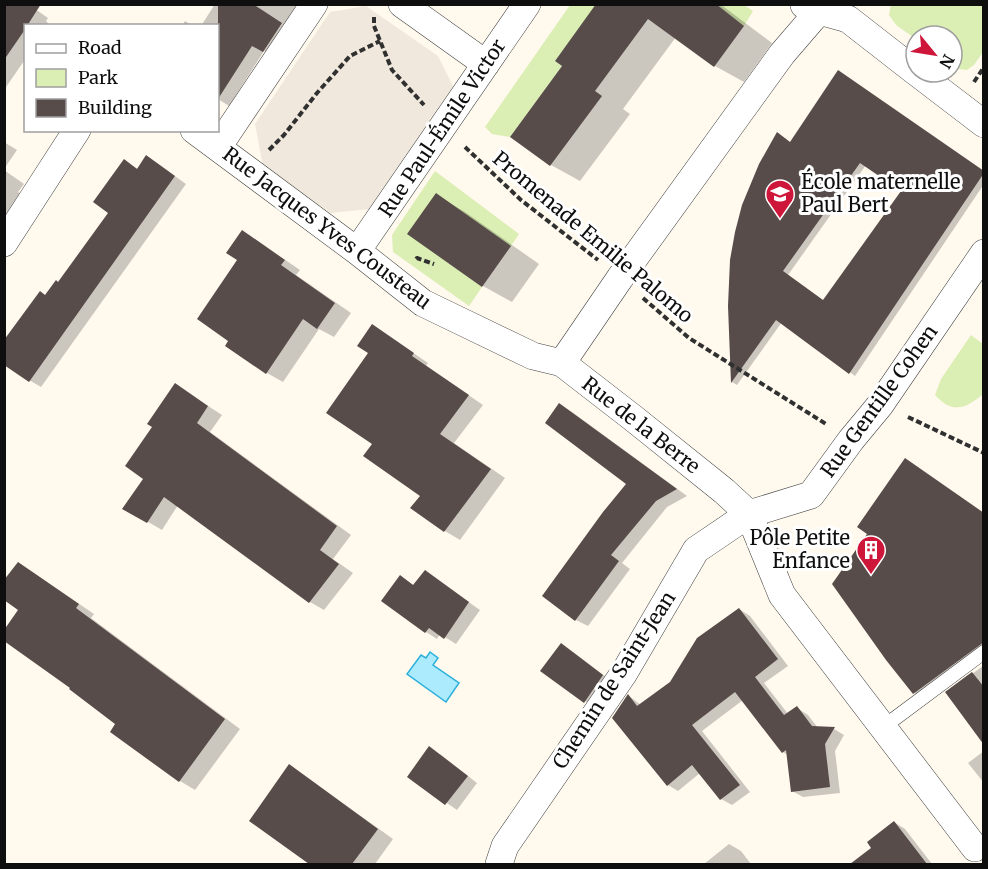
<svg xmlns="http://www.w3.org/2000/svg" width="988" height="869" font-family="Merriweather,serif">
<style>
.green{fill:#dbeeb3}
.plaza{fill:#f0e8dc}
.water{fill:#acebfd;stroke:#2bb0dc;stroke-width:1.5}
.shadow{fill:#0003;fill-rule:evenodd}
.building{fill:#574c49;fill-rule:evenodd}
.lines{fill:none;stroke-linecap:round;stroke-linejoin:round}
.service-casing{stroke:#414141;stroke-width:15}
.minor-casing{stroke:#414141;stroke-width:28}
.path{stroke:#303030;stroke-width:4;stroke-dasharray:6 3;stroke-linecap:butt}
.service{stroke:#fff;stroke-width:14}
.minor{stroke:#fff;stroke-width:27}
.labels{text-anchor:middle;stroke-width:6;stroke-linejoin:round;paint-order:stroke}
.street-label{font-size:20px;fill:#0e0e0e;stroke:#fff}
.poi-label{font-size:20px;fill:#0e0e0e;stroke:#fff;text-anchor:start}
</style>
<rect width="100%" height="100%" fill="#fff9ee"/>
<path class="green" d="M891 4 983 5V52L974 65 967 70 959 69 952 64V36H916V39L896 25 889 15Z
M570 5H596L555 61 562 66 510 137 492 134 485 127Z
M716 5H744L753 11 744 26Z
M435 171 519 234 511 246 408 234 482 287 469 306 393 252 392 235Z
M971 335 983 344V394C966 409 952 414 935 395L941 379Z"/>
<path class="plaza" d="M366 6 438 56 453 86 369 209 331 213 263 167 255 124 330 12Z"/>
<path class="water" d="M430 652 438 658 433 665 459 683 446 702 407 674 421 655 426 658Z"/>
<path class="shadow" d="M4 4H28L48 18 46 21 48 23 47 26H26V58L4 90Z
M215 4H297L284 25 275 58 264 51 229 106 218 99V26H201Z
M650 4H720L772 43 744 82 715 66 676 37 623 109 630 114 580 181 551 165 513 136Z
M185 21 193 26H182Z
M4 142 17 150 4 169Z
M791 143 984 172V184L855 376 782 322 737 385 732 382 730 306ZM866 165 903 191 824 301 788 275Z
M124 161 138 169 158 164 186 184 41 387 29 380 46 297 58 284 110 212Z
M4 170 24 184 18 192 26 197 4 227Z
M436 195 465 212 539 264 512 302 483 286 409 234Z
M243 232 259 242 300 270 296 275 351 313 334 337 319 329 283 382 267 373 227 345 231 341Z
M387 335 428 363 426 366 483 405 454 443 505 478 460 540 445 531 413 508 422 495 374 443Z
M176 385 222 415 210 432 351 535 333 559 353 573 324 610 310 602 178 505 162 530 124 508 145 478 154 427Z
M560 405 572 412 687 496 667 507 622 563 630 569 588 626 576 620 544 596 628 483Z
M984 514V650L921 696 914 693Z
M19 564 34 573 94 614 91 618 240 729 195 790 180 781 112 731 117 724 72 687 20 609Z
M401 577 415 586 436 579 480 610 456 644 440 634 437 639 426 632 383 601Z
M739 609 750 616 788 666 764 683 788 714 797 708 808 715 818 728 834 729 844 735 835 751 840 793 803 797 792 791 788 755 783 752 743 700 702 731 750 792 732 805 721 799 700 773 678 791 668 785 629 696 641 705 671 683Z
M573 652 614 683 597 708 585 701 543 671Z
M984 665V742L947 693Z
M984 751V783L968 763Z
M440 754 477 783 457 810 409 777Z
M290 766 305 776 393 839 375 864H311L308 862Z
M894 822 905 829 932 864H852L873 848Z
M729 844 741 851 751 864H704Z"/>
<path class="building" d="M4 4H41L27 26H26V28L4 60Z
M218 4H253L282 23 263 52 252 46 218 99Z
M596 4H716L744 26 714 67 648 19 595 91 602 96 550 166 510 137 562 66 555 61Z
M838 70 984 171V173L849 374 776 320 731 383 728 306 730 260 735 232 742 205 759 164 777 132 790 142ZM860 163 901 191 823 300 783 271Z
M146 155 175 176 29 382 4 365V340L40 291 45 295 56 280 58 282 108 213 93 202 124 159 137 169Z
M436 193 511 246 482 287 407 234Z
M242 230 285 260 281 265 335 303 317 329 303 319 266 374 225 346 228 341 197 319 237 260 226 253Z
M372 324 414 353 412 356 469 395 440 434 491 469 444 532 410 508 420 496 363 456 372 444 326 413 368 353 357 346Z
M175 383 208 406 197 423 337 526 320 550 339 564 309 603 164 497 147 523 122 509 143 479 125 466 152 427 147 424Z
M559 403 677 489 656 501 611 555 619 561 575 621 542 596 603 512 626 484 545 423Z
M905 458 984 513V642L913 694 886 660 832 584 867 534 857 527Z
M18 562 79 604 76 608 225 719 179 782 110 732 115 724 69 689 70 688 4 641V630L18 610 4 600V580Z
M425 570 469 602 444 639 429 628 425 633 381 601 400 575 413 585Z
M739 608 778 659 755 677 784 715 797 706 812 726 835 727 825 744 830 787 791 792 786 750 782 753 735 692 692 725 740 785 720 800 692 765 667 786 612 718 628 694 637 706 670 682 697 638Z
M561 643 603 675 584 703 540 671Z
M972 672 984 687V745L945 692Z
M429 746 468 776 445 805 407 777Z
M289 764 378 829 352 864H309L249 821Z
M894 821 927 864H850L871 848 867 842Z"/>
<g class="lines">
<g class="service-casing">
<path id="service" d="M882 728 984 652"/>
</g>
<g class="minor-casing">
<path id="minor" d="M402 4 486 64
M825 4 782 54 620 278 562 363 633 418 724 491 749 514 782 595 975 848
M804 5 819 11 848 19 916 72
M916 72 984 124
M194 130 357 251 423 303 533 356 562 363
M218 147 314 4
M4 243 77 130
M357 251 527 4
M499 864 505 846 624 673 696 550 749 514 811 495 851 440 880 405 984 253"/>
</g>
<path class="path" d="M374 17V26L392 70 424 105
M974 82 984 67
M465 147 521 200 598 260
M269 150 284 135 317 93 350 56 380 41
M416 259 417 258 434 264
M643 298 689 338 826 424
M908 417 984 453"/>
<use href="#service" class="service"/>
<use href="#minor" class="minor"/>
</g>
<defs>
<g id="school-pin" transform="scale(1.5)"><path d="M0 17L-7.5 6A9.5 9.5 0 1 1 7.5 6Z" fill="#cd163a" stroke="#fff"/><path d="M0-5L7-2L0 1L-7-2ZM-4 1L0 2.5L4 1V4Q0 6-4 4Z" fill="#fff"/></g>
<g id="building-pin" transform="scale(1.5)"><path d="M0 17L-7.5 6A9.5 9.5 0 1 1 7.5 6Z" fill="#cd163a" stroke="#fff"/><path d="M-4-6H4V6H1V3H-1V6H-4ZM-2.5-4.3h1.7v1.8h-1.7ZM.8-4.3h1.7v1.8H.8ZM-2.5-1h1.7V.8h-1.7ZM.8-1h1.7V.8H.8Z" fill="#fff"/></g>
</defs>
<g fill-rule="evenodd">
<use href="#school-pin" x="780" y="194"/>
<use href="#building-pin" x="871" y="550"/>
</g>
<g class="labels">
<g class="street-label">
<text transform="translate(442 128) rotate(-56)" y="7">Rue Paul-Émile Victor</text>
<text transform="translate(327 228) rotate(37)" y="7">Rue Jacques Yves Cousteau</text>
<text transform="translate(593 237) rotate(40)" y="7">Promenade Emilie Palomo</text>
<text transform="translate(879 401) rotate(-54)" y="7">Rue Gentille Cohen</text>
<text transform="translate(641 425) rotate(38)" y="7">Rue de la Berre</text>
<text transform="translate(614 680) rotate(-57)" y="7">Chemin de Saint-Jean</text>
</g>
<g class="poi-label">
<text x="801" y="189">École maternelle<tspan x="801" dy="23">Paul Bert</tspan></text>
<text x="850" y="545" text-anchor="end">Pôle Petite<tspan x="850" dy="23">Enfance</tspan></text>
</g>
</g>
<rect width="988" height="869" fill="none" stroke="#0e0e0e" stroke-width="12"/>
<rect x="24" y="24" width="195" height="108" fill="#ffffff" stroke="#9f9f9f" stroke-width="1.5"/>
<rect x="36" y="44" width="30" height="9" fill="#ffffff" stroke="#9f9f9f" stroke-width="1.5"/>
<text x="78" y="54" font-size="18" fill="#0e0e0e">Road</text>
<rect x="36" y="69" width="30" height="18" fill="#dbeeb3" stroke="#9f9f9f" stroke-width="1.5"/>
<text x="78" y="84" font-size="18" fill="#0e0e0e">Park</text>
<rect x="36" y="99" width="30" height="18" fill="#574c49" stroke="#9f9f9f" stroke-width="1.5"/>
<text x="78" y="114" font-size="18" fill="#0e0e0e">Building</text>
<g transform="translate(934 54) rotate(120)"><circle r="28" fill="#ffffff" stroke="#9f9f9f" stroke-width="1.5"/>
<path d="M0-4.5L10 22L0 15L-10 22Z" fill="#cd163a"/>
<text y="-9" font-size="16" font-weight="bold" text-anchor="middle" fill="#0e0e0e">N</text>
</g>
</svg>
